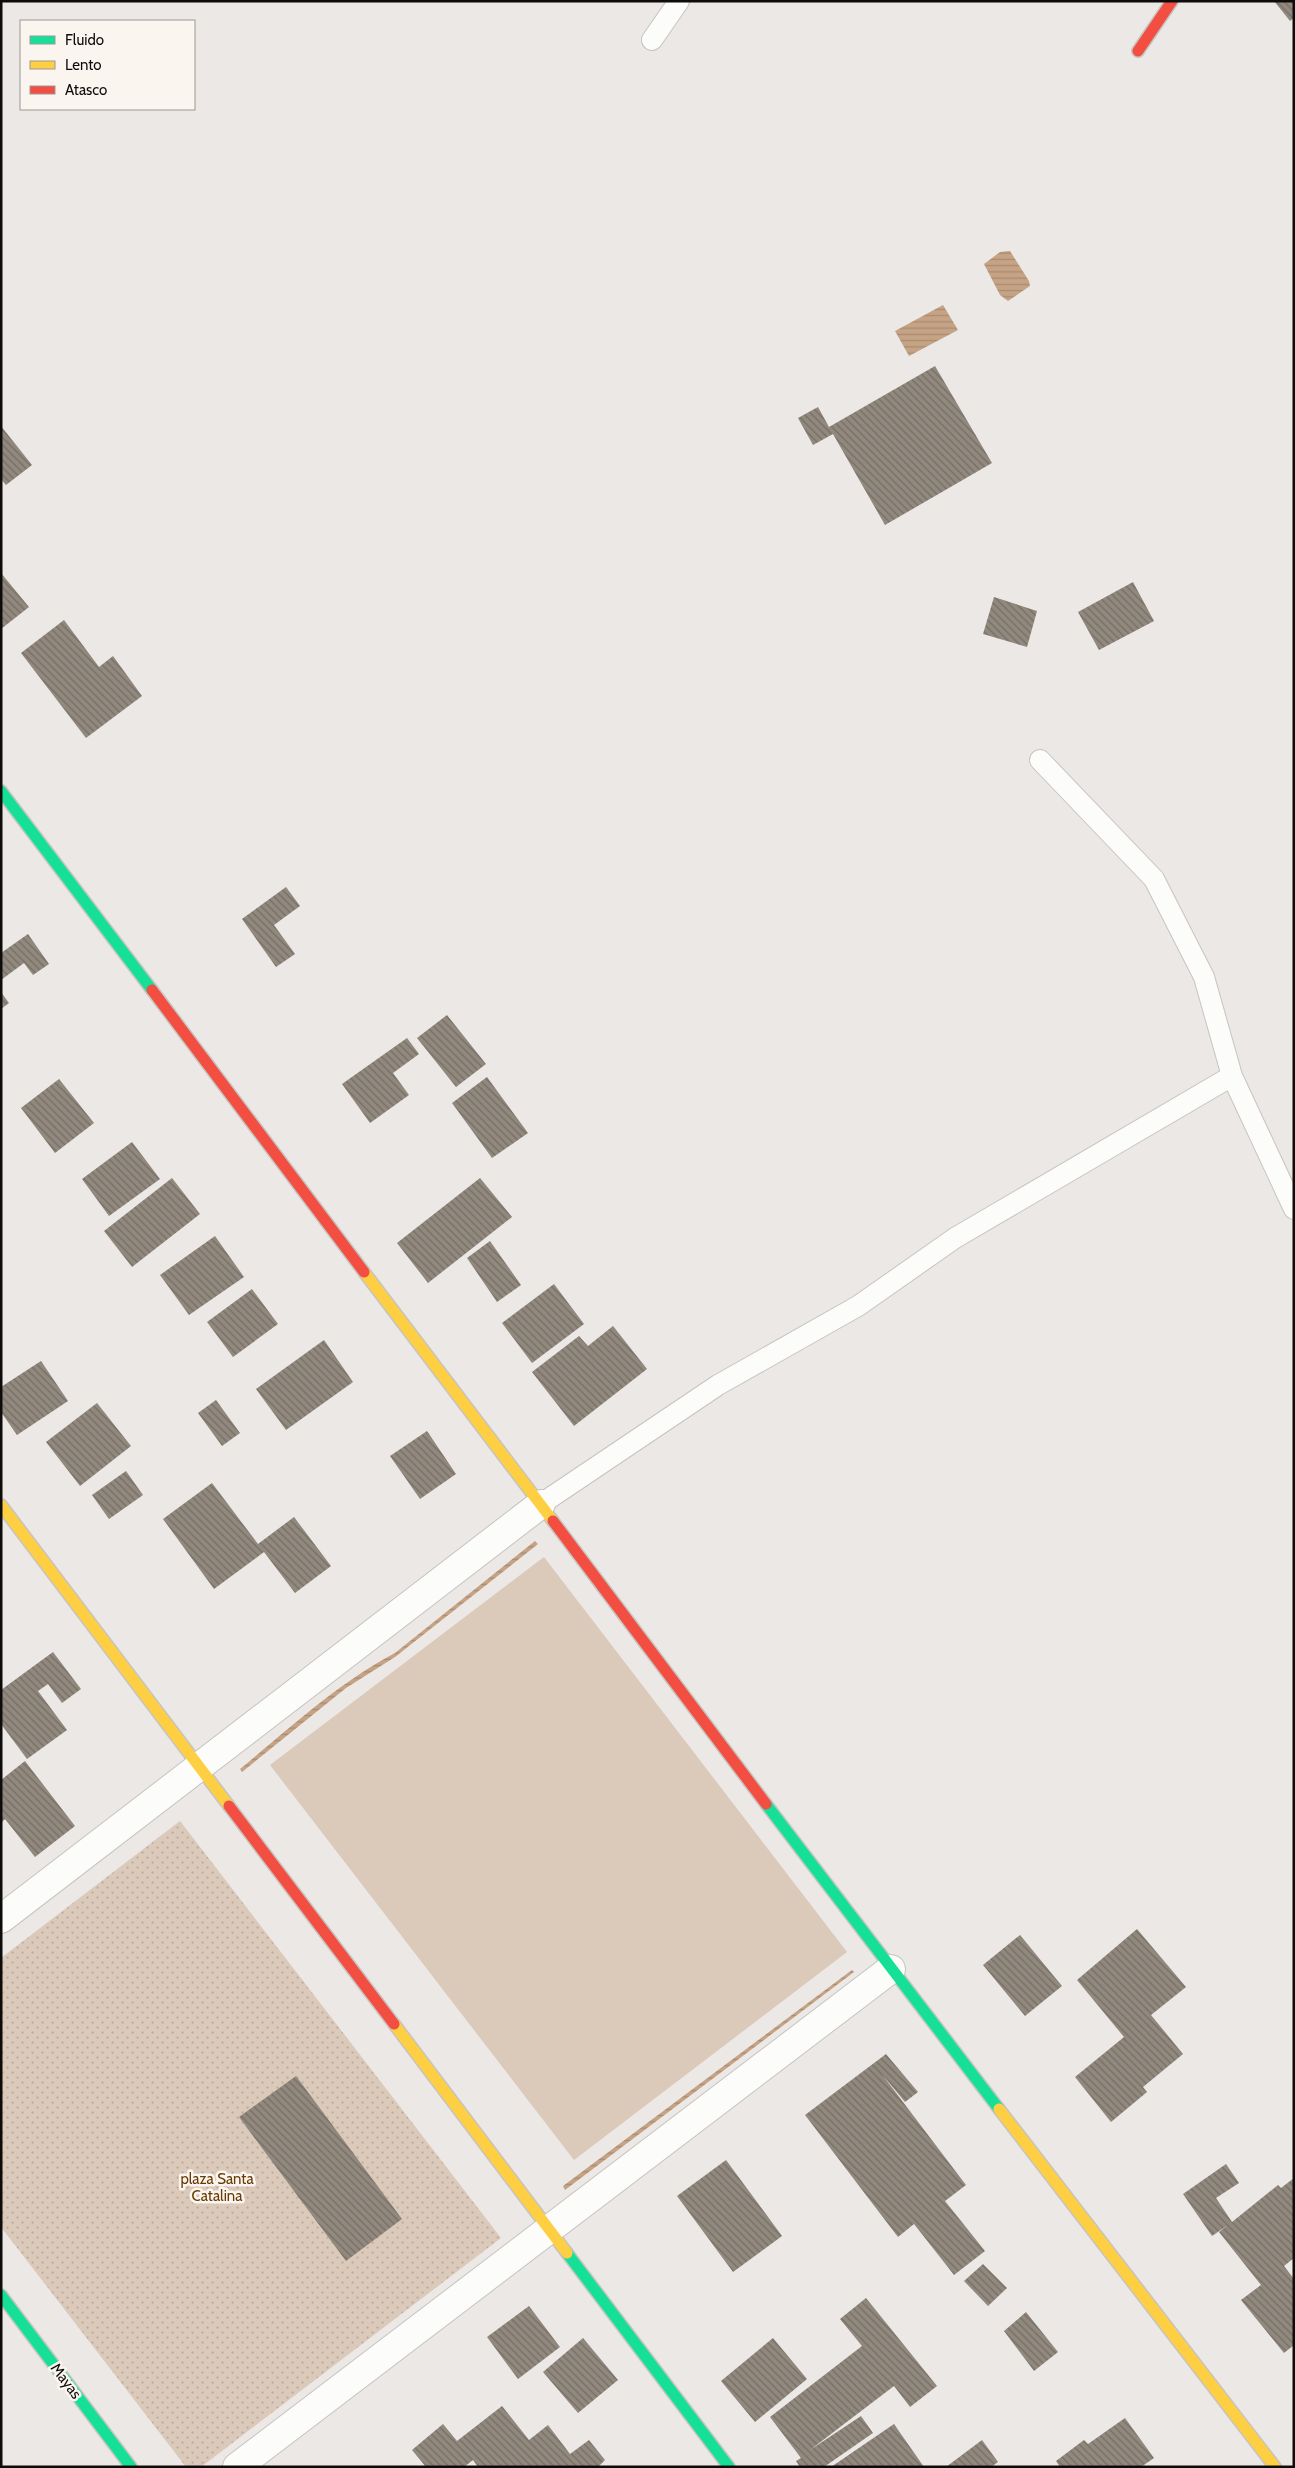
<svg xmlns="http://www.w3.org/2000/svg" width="1295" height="2468" font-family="Cabin,sans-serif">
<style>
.grass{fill:url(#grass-dots)}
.pitch{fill:#dbc9ba}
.water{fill:url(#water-rules)}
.building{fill:url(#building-back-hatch)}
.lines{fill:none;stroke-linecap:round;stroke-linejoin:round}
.lane-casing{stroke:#c6c4c1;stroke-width:22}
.street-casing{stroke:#c6c4c1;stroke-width:30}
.fast-casing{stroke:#c6c4c1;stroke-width:14}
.slow-casing{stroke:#c6c4c1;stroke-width:14}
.jam-casing{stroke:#c6c4c1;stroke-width:14}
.lane{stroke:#fcfcfb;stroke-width:20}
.street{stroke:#fcfcfb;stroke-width:28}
.fast{stroke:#16e098;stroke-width:11}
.slow{stroke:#ffcf43;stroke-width:11}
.jam{stroke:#f24e42;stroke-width:11}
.labels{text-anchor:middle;stroke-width:5;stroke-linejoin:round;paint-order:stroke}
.park-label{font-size:15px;fill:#693a03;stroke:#fbf5f0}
.street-label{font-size:15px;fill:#0e0c0a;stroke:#fbf5f0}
</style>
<defs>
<pattern id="grass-dots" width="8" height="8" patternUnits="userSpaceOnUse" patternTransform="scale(1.25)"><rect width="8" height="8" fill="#dbc9ba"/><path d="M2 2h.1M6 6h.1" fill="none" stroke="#bbab9f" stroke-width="1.8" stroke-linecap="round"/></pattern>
<pattern id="water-rules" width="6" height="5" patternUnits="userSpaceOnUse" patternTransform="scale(1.25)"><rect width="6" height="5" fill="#c5a384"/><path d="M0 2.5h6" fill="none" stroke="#a88b71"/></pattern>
<pattern id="building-back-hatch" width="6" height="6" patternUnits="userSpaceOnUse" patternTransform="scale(1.25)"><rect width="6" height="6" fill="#91887e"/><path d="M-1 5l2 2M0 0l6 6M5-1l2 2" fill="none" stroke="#756e65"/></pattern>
</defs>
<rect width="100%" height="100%" fill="#ebe8e5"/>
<path class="grass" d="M180 1821 501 2238 201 2467H186L1 2227V1958Z"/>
<path class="pitch" d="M544 1557 847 1952 574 2160 270 1765Z"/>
<path class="water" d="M1010 251 1029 281 1030 286 1008 301 1000 295 984 264 1000 252Z
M943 305 958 330 909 356 895 331Z
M535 1541 538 1544 395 1657 346 1688 242 1772 240 1769C290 1728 338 1683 395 1653Z
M852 1970 854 1972 565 2190 563 2186Z"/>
<path class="building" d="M1274 1H1294V18L1290 21Z
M935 366 992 463 885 525 833 434 813 445 798 418 818 407 829 427Z
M1 426 32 465 6 485 1 479Z
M1 573 29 607 1 629Z
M1133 582 1154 621 1099 650 1078 612Z
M994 597 1037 611 1027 647 983 634Z
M64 620 99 667 113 656 142 696 86 738 21 653Z
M286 887 300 906 274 925 295 954 276 967 242 919Z
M28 934 49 964 33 975 24 963 1 980V953Z
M1 992 9 1003 1 1009Z
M447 1015 486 1064 456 1087 417 1038Z
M407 1038 419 1054 393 1073 409 1095 370 1123 342 1084Z
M487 1077 528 1133 492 1158 452 1103Z
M59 1079 94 1123 55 1153 21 1108Z
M132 1142 160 1179 109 1216 82 1179Z
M172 1178 200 1214 132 1267 104 1231Z
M480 1178 512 1217 428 1283 397 1243Z
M215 1236 244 1277 189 1315 160 1275Z
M490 1241 521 1285 497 1302 467 1258Z
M554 1284 584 1324 532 1363 502 1323Z
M252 1289 278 1324 233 1357 207 1322Z
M613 1326 647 1369 574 1426 532 1372 579 1336 588 1346Z
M324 1340 353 1382 286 1430 256 1389Z
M41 1361 68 1401 17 1435 1 1412V1387Z
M216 1400 240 1433 222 1446 198 1413Z
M97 1403 131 1446 80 1486 46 1442Z
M427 1431 456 1474 420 1499 390 1456Z
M126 1471 143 1495 109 1519 92 1495Z
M212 1483 258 1544 294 1517 331 1566 295 1593 264 1552 214 1589 163 1519Z
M53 1652 81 1689 62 1703 48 1684 38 1691 67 1730 27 1759 1 1724V1690Z
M25 1761 75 1826 35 1857 5 1819 1 1823V1780Z
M1137 1929 1186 1987 1151 2015 1183 2054 1143 2087 1147 2092 1111 2122 1075 2077 1124 2037 1077 1980Z
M1020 1935 1062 1986 1025 2016 983 1965Z
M886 2054 918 2092 905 2102 881 2073 966 2185 945 2201 985 2251 954 2275 914 2224 898 2237 805 2115Z
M296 2076 402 2219 346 2261 239 2117Z
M726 2160 782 2236 733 2272 677 2196Z
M1226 2164 1239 2183 1216 2198 1232 2222 1278 2185 1281 2188 1294 2178V2258L1284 2266 1294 2279V2345L1284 2353 1241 2300 1261 2285 1219 2232 1228 2225 1212 2236 1183 2194Z
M983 2264 1007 2288 988 2306 964 2281Z
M866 2298 937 2386 910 2407 894 2386 810 2450 861 2416 873 2433 824 2467H800L796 2461 801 2458 770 2417 862 2346 840 2319Z
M529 2306 560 2347 518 2379 487 2337Z
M1026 2312 1058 2352 1034 2371 1004 2331Z
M583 2338 618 2380 578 2413 543 2372Z
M773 2338 807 2379 755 2422 721 2381Z
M502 2406 529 2440 548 2425 570 2454 589 2440 605 2460 598 2467H478L473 2460 464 2467H426L412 2450 443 2424 457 2441Z
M1125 2418 1154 2458 1141 2467H1060L1056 2461 1084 2440 1088 2444Z
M894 2424 924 2467H831Z
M982 2440 998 2462 991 2467H946Z"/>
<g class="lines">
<g class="lane-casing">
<path id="lane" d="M652 40 679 1
M1040 760 1154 879 1204 977 1232 1076 1294 1209
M541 1504 718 1385 858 1306 955 1238 1232 1076"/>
</g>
<g class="street-casing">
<path id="street" d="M1 1919 541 1504
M237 2467 891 1969"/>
</g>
<g class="fast-casing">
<path id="fast" d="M1 791 152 990
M766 1804 999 2109
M567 2253 729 2467
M1 2295 131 2467"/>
</g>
<g class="slow-casing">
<path id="slow" d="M364 1272 553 1521
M1 1505 229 1806
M394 2024 567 2253
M999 2109 1275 2467"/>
</g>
<g class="jam-casing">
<path id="jam" d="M1138 51 1172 1
M152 990 364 1272
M553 1521 766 1804
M229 1806 394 2024"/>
</g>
<use href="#lane" class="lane"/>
<use href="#street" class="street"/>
<use href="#fast" class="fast"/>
<use href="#slow" class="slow"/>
<use href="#jam" class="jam"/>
</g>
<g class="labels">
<g class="park-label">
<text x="217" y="2184">plaza Santa<tspan x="217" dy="17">Catalina</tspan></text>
</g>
<g class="street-label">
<text transform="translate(66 2381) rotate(53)" y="5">Mayas</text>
</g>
</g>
<rect width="1295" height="2468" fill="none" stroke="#0e0c0a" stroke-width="5"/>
<rect x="20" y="20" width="175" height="90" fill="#fbf5f0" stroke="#9c9894"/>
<rect x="30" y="36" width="25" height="8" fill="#16e098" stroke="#9c9894"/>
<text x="65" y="45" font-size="15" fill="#0e0c0a">Fluido</text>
<rect x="30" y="61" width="25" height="8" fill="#ffcf43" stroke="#9c9894"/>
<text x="65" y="70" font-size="15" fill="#0e0c0a">Lento</text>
<rect x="30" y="86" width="25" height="8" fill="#f24e42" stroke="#9c9894"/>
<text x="65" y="95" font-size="15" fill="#0e0c0a">Atasco</text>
</svg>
